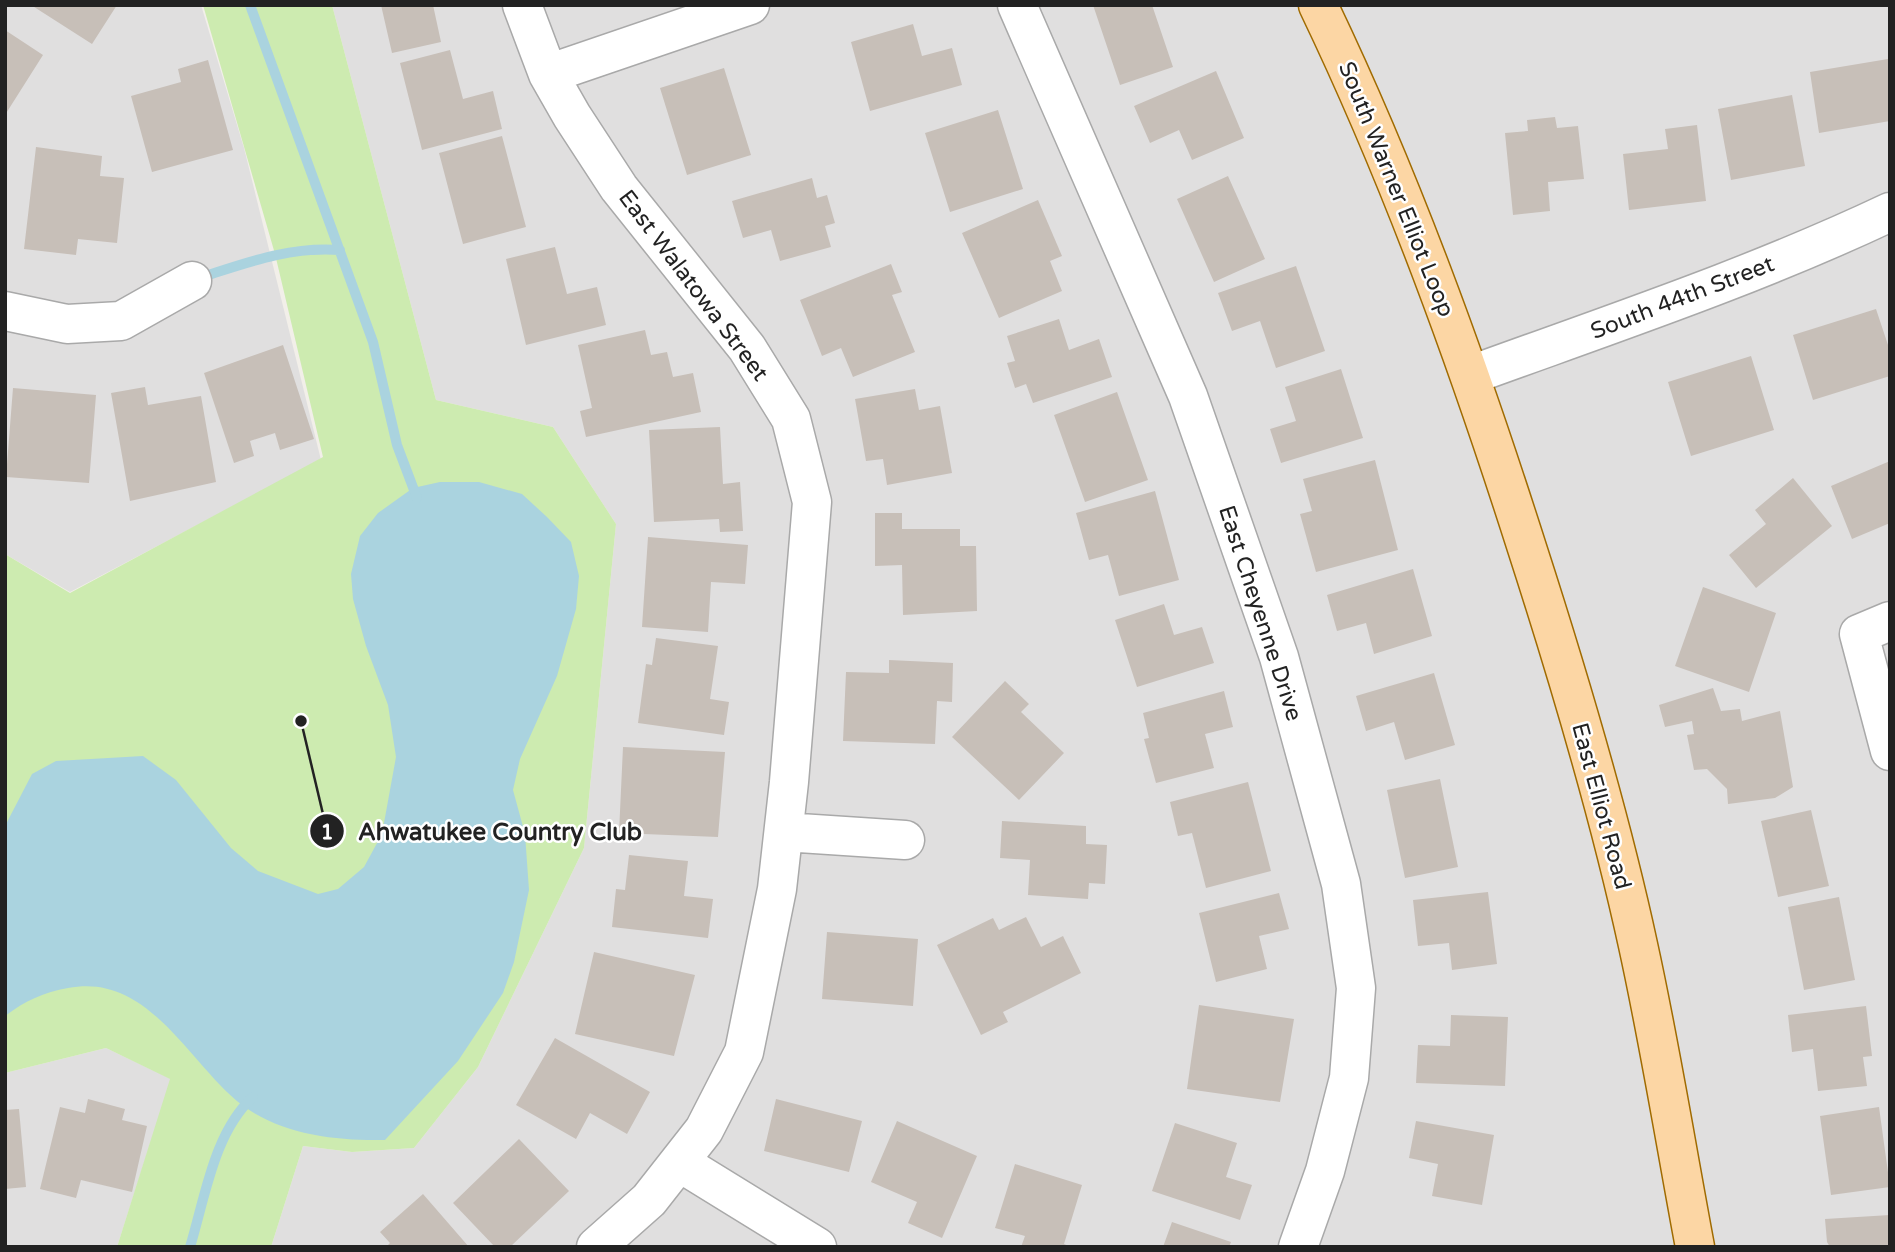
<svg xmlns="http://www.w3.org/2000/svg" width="1895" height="1252" font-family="'Varela Round',sans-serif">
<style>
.residential{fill:#e0dfdf}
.grass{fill:#cdebb0}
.water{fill:#aad3df}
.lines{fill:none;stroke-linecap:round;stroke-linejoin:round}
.stream{stroke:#aad3df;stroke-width:10}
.building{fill:#c7bfb8}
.minor-casing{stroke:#a9a9a9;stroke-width:41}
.major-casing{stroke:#a06b00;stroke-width:41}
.minor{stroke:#fff;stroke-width:38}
.major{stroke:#fcd6a4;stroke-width:38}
.labels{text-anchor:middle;stroke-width:5;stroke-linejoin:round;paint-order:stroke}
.street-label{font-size:23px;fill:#222;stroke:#fff}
.leader{fill:none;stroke:#222;stroke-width:2.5}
.callout-dot{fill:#222;stroke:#fff;stroke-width:2.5}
.mark-label{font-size:21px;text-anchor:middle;font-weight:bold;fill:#fff}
.callout-label{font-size:24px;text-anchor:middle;font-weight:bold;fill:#222;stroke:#fff;stroke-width:5;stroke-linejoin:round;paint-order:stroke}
</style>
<rect width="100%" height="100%" fill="#f2efe9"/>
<path class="residential" d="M5 5H201L244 148 321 460 70 592 5 554Z
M332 5H1890V1247H271L303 1146 352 1152 414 1148 478 1067 584 848 616 524 553 427 436 400Z
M106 1048 171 1079 117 1247H5V1073Z"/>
<path class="grass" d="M203 5H332L436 400 553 427 616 524 584 848 478 1067 414 1148 352 1152 303 1146 271 1247H117L170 1079 106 1048 5 1073V554L70 593 323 457 275 254Z"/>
<path class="water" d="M440 482H479L522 494 547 517 571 542 579 576 576 609 557 676 520 759 513 790 525 834 529 890 514 962 503 993 458 1061 385 1140C337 1141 282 1135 242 1105 188 1063 149 972 68 988 44 992 25 1001 5 1016V826L32 774 56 761 143 756 176 780 231 848 258 871 318 894 338 889 364 867 382 834 396 757 388 705 366 646 353 599 351 574 360 536 378 513 413 488Z"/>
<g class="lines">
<path class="stream" d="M250 5 373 342 397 445 417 498
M199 278C246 263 290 246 340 250
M190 1247C205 1198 214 1132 253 1097"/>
</g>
<path class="building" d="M31 5H117L92 44Z
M381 5H433L441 42 392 53Z
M1093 5H1152L1173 67 1120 85Z
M913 24 922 56 952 48 962 85 870 111 851 42Z
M5 30 43 55 5 115Z
M450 50 463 99 493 91 502 129 422 150 400 63Z
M1888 59 1890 121 1819 133 1810 72Z
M208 60 233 150 152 172 131 96 181 82 178 69Z
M724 68 751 155 687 175 660 88Z
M1216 71 1244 138 1192 160 1179 130 1150 143 1134 106Z
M1792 95 1805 166 1731 180 1718 109Z
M998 110 1023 189 950 212 925 133Z
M1555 117 1557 128 1578 126 1584 179 1548 182 1550 211 1513 215 1505 133 1528 131 1527 120Z
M1697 125 1706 201 1629 210 1623 154 1668 149 1665 129Z
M502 136 526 227 463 244 439 153Z
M36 147 102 156 100 176 124 178 117 243 78 239 76 255 24 249Z
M1228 176 1265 259 1214 282 1177 199Z
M812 178 817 198 827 195 835 223 825 226 831 247 780 261 771 230 743 238 732 201Z
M1038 200 1062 256 1050 261 1062 291 999 318 962 233Z
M555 247 567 294 597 287 606 325 526 345 506 259Z
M891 264 902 292 892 295 915 352 853 377 841 348 822 356 800 300Z
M1296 266 1325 351 1276 368 1260 321 1232 331 1218 293Z
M1876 309 1890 351V376L1813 400 1793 335Z
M1059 319 1069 350 1099 339 1112 377 1033 403 1026 384 1015 388 1007 363 1015 361 1007 336Z
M645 330 651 355 667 352 673 377 693 373 701 412 586 437 580 411 592 408 578 345Z
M283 345 314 439 280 450 275 433 250 441 254 456 234 463 204 373Z
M1751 356 1774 430 1691 456 1668 382Z
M1341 369 1363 438 1281 463 1270 429 1296 421 1285 387Z
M145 387 148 405 201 396 216 482 130 501 111 393Z
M13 388 96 395 89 483 6 477Z
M915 389 919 410 940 406 952 473 887 485 883 459 866 461 855 399Z
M1117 392 1148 480 1085 502 1054 415Z
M720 427 723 484 740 482 743 531 720 532 719 519 654 522 649 430Z
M1375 460 1398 550 1316 572 1300 514 1312 511 1303 479Z
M1890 461V523L1852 539 1831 486Z
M1793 478 1832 526 1756 588 1729 555 1766 524 1755 510Z
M1155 491 1179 580 1119 596 1108 555 1089 560 1076 513Z
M875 513H902V529H960V546H976L977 611 903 615 902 565 875 566Z
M648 537 748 545 745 584 711 582 708 632 642 627Z
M1413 569 1432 636 1374 654 1366 623 1337 631 1327 595Z
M1703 587 1776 613 1749 692 1675 666Z
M1164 604 1174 635 1202 627 1214 663 1137 687 1115 620Z
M656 638 718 646 710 699 729 702 724 735 638 723 646 664 652 665Z
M889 660 953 663 952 702 937 701 935 744 843 741 846 672 889 673Z
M1434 673 1455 745 1405 760 1394 722 1366 731 1356 696Z
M1005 681 1029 704 1021 712 1064 753 1019 800 952 737Z
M1713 688 1721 711 1740 709 1742 721 1780 711 1793 787 1775 798 1728 804 1727 789 1707 769 1694 770 1687 735 1694 734 1692 721 1665 727 1659 705Z
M1224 691 1233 727 1205 734 1214 768 1156 783 1144 739 1149 738 1143 713Z
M623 747 725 752 718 837 619 833Z
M1440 779 1458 867 1405 878 1387 790Z
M1248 782 1271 871 1206 888 1192 833 1178 836 1170 802Z
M1811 810 1829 886 1778 897 1761 821Z
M1002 821 1086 826V844L1107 845 1105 884 1089 883 1088 899 1028 895 1030 860 1000 858Z
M629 855 688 861 684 896 713 899 708 938 612 927 616 889 625 890Z
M1488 892 1497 964 1452 970 1449 943 1418 946 1413 900Z
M1279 893 1289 929 1259 936 1267 969 1216 982 1199 913Z
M1839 897 1855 980 1804 990 1788 907Z
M1026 917 1041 947 1063 936 1081 973 1003 1012 1008 1022 981 1035 937 945 993 918 999 930Z
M827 932 918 939 913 1006 822 999Z
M594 952 695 975 674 1056 575 1034Z
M1199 1005 1294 1019 1280 1102 1187 1089Z
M1866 1006 1872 1056 1863 1057 1867 1086 1818 1091 1813 1049 1792 1052 1788 1015Z
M1451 1015 1508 1017 1505 1086 1416 1083 1418 1045 1450 1046Z
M555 1038 650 1092 627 1134 590 1113 576 1139 516 1105Z
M88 1099 125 1109 122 1120 147 1126 132 1192 81 1180 76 1198 40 1189 60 1107 85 1113Z
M776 1099 862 1121 849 1172 764 1151Z
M1879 1107 1890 1187 1831 1195 1820 1116Z
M19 1109 26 1187 5 1189V1110Z
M897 1121 977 1156 942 1238 908 1223 917 1202 871 1182Z
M1416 1121 1494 1135 1482 1205 1432 1196 1438 1164 1409 1158Z
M1175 1123 1237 1143 1226 1177 1252 1185 1240 1220 1152 1191Z
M519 1139 569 1191 510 1247H495L453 1203Z
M1015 1164 1082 1185 1064 1244 1071 1247H1021L1025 1236 995 1228Z
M423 1194 469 1247H386L390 1243 380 1232Z
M1890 1215V1247H1830L1827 1242 1825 1219Z
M1172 1222 1231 1242 1229 1247H1163Z"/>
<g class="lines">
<g class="minor-casing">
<path id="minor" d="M522 5 548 74 572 116 619 188 747 348 791 419 812 502 789 782 777 889 744 1052 704 1130 649 1200 596 1247
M1017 5 1188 396 1279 657 1341 884 1356 988 1349 1078 1325 1171 1298 1247
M548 74 750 5
M5 311 67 324 121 321 192 281
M1471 375C1611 324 1755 276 1890 212
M1890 621 1859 634 1890 751
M784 832 905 840
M679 1162 817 1247"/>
</g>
<g class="major-casing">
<path id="major" d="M1318 5C1402 180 1468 363 1527 548 1569 678 1609 811 1638 945 1660 1045 1676 1146 1695 1247"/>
</g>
<use href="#minor" class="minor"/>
<use href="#major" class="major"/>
</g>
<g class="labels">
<g class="street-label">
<text transform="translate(1397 189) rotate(68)" y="8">South Warner Elliot Loop</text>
<text transform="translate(694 285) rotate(53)" y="8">East Walatowa Street</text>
<text transform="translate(1682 297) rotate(-21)" y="8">South 44th Street</text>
<text transform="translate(1261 613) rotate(72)" y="8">East Cheyenne Drive</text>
<text transform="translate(1602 806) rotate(75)" y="8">East Elliot Road</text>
</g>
</g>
<path class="leader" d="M301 721L327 831"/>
<g class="callout-dot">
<circle cx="301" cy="721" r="7"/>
<circle cx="327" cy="831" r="18"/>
</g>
<g class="mark-label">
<text x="327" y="839">1</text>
</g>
<g class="callout-label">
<text x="500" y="840">Ahwatukee Country Club</text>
</g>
<rect width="1895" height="1252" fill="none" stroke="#222222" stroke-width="14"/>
</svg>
